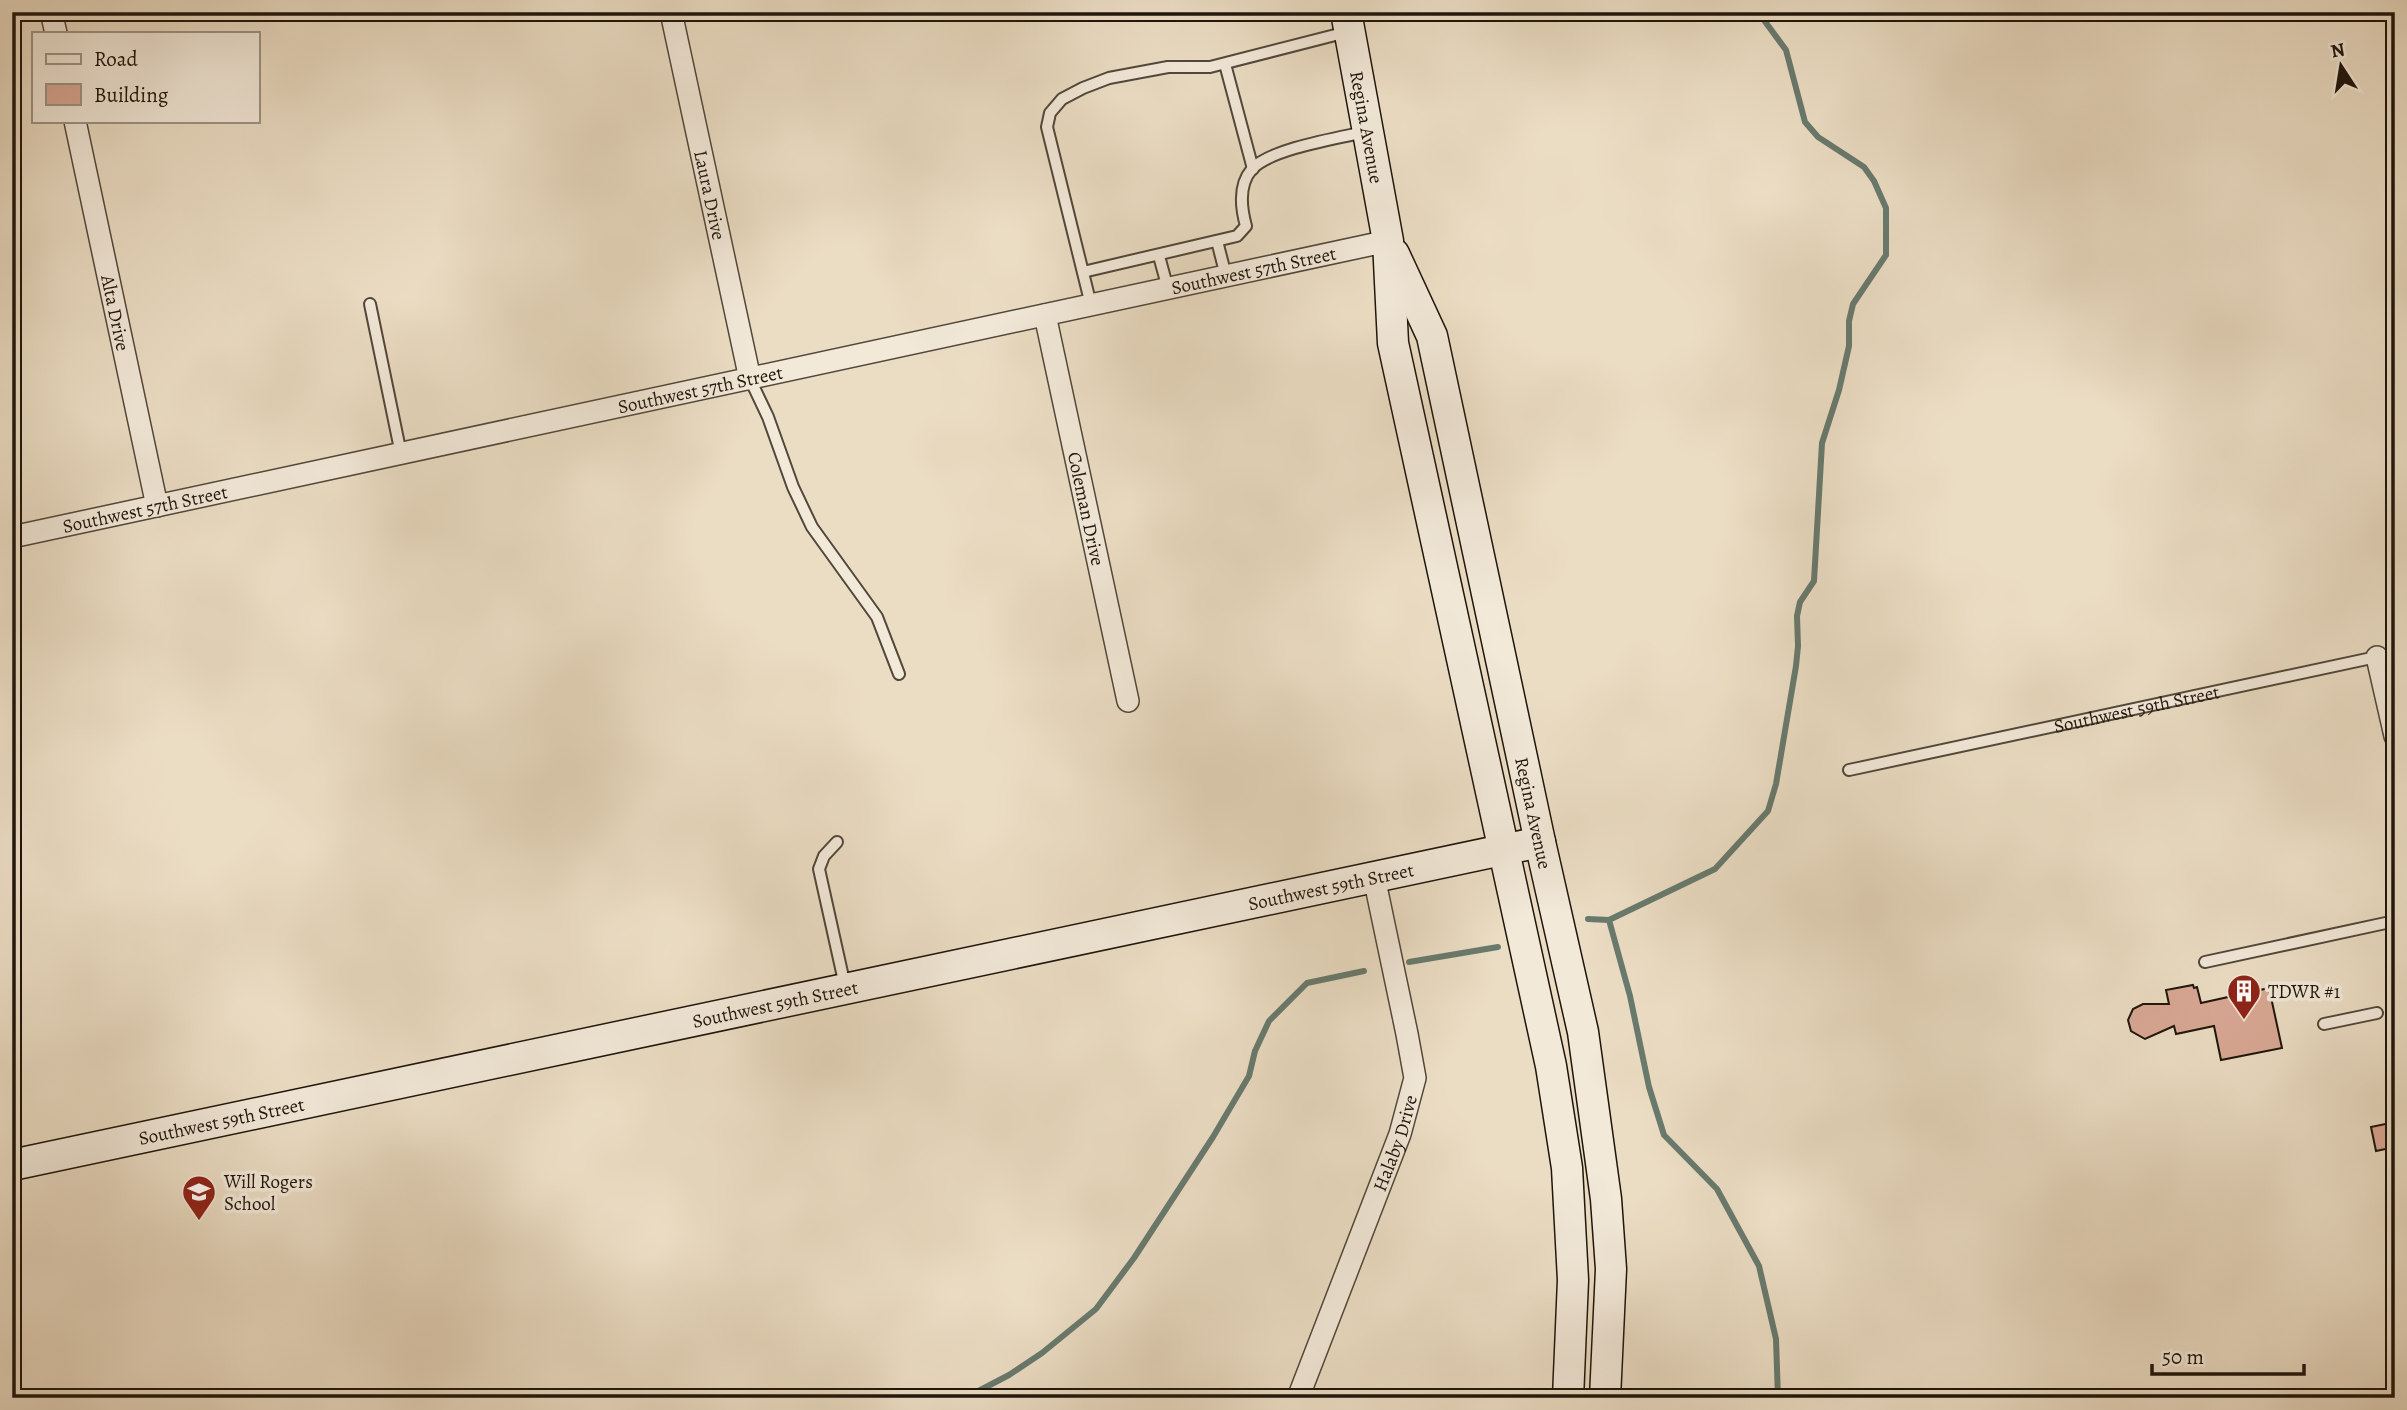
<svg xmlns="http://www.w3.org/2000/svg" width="2407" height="1410" font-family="Alegreya,serif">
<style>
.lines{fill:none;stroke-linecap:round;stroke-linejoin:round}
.stream{stroke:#687a6e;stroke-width:6}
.building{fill:#daa996;stroke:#1e150c;stroke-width:2}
.lane-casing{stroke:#51473a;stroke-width:14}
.street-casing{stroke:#51473a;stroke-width:24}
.secondary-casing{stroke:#1e150c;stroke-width:33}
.lane{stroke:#f2e9d9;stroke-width:10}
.street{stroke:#f2e9d9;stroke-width:21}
.secondary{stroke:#f2e9d9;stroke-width:30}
.labels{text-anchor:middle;stroke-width:7;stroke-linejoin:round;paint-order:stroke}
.street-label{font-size:19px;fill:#1e150c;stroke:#f2e9d9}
.poi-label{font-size:19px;fill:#1e150c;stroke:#f2e9d9;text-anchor:start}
</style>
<rect width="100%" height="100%" fill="#ebddc4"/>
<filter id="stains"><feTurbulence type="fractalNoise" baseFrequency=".00286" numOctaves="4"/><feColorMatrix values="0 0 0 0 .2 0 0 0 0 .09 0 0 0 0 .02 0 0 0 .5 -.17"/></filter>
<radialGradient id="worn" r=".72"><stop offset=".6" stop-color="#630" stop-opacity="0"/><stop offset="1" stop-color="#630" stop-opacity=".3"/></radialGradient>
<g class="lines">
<path class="stream" d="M1758 12 1786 50 1805 122 1818 137 1864 167 1874 181 1886 208V255L1853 304 1849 321V346L1839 390 1822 443 1814 581 1800 602 1797 616 1798 646 1796 666 1776 784 1768 811 1715 869 1609 920 1630 996 1649 1087 1664 1135 1717 1189 1759 1266 1776 1339 1778 1398
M1588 919 1609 920
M1409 962 1498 947
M965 1398 1009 1375 1042 1353 1096 1309 1134 1258 1213 1137 1249 1076 1255 1051 1269 1021 1307 983 1364 971"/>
</g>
<path class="building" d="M2193 985 2194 988 2197 987 2201 1003 2269 988 2282 1048 2221 1060 2214 1026 2176 1034 2174 1026 2145 1039 2131 1031 2128 1020 2133 1009 2143 1004H2169L2166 990Z
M2395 1122V1147L2376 1151 2371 1127Z"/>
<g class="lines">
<g class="lane-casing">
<g id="lane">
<path d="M1225 64 1253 169"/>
<path d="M1217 241 1226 276"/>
<path d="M1159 256 1168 289"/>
<path d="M1083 272 1237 236 1246 226C1241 208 1238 185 1252 169 1270 149 1338 138 1365 132"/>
<path d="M370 304 401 454"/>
<path d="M1091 305 1047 127 1050 113 1062 99 1083 88 1109 78 1168 67H1210L1347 32"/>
<path d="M750 379 768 417 793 487 812 527 877 617 899 674"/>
<path id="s1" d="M1849 770 2395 653"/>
<path d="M837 842 824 856 819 869 845 986"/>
<path d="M2205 962 2395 921"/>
<path d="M2324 1024 2377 1013"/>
</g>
</g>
<g class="street-casing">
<g id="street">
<path d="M51 12 56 33"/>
<path id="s2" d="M671 12 750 379"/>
<path id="s3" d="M75 121 157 506"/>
<path id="s4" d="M1045 315 1128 701"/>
<path id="s5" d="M12 537 1388 241"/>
<path d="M2377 657 2395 736"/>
<path id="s6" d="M1298 1398 1400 1134 1415 1078 1407 1034 1374 877"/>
</g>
</g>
<g class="secondary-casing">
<g id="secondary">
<path id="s7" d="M1346 12 1388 241 1393 343 1551 1066 1567 1168 1573 1280 1568 1398"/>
<path id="s8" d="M1394 254 1432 336 1540 842 1583 1032 1606 1199 1611 1269 1605 1398"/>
<path id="s9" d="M12 1165 1540 842"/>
</g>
</g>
<use href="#lane" class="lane"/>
<use href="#street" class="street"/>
<use href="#secondary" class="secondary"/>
</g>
<defs>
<g id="building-pin" transform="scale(1.75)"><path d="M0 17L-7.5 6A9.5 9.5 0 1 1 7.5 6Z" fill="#8f2418" stroke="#f2e9d9"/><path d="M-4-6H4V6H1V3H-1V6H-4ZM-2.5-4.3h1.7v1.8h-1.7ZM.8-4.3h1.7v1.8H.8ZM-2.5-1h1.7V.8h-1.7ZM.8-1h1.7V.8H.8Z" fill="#fff"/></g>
<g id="school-pin" transform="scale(1.75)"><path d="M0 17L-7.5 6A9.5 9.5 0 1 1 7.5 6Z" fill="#8f2418" stroke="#f2e9d9"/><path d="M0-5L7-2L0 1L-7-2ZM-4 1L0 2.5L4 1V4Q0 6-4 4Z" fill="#fff"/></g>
</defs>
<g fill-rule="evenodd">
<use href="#building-pin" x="2244" y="991"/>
<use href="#school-pin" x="199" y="1192"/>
</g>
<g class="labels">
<g class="street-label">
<text dy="7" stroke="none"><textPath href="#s7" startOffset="117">Regina Avenue</textPath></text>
<text dy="7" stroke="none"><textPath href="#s2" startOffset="187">Laura Drive</textPath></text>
<text dy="7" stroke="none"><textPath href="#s5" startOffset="1270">Southwest 57th Street</textPath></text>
<text dy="7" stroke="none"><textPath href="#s3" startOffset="196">Alta Drive</textPath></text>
<text dy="7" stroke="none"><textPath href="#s5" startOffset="704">Southwest 57th Street</textPath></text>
<text dy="7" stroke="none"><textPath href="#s5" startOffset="136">Southwest 57th Street</textPath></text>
<text dy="7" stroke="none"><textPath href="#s4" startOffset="198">Coleman Drive</textPath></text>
<text dy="7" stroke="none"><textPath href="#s1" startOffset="294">Southwest 59th Street</textPath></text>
<text dy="7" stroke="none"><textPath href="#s8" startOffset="578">Regina Avenue</textPath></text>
<text dy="7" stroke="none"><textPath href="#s9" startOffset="1348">Southwest 59th Street</textPath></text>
<text dy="7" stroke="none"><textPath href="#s9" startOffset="780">Southwest 59th Street</textPath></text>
<text dy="7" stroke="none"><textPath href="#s9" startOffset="214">Southwest 59th Street</textPath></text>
<text dy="7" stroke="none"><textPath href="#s6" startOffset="273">Halaby Drive</textPath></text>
</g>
<g class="poi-label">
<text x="2268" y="998">TDWR #1</text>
<text x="224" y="1188">Will Rogers<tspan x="224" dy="22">School</tspan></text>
</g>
</g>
<rect width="2407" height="1410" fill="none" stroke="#ebddc4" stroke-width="42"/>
<rect x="14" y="14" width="2379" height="1382" fill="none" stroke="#1e150c" stroke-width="3.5"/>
<rect x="21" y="21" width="2365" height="1368" fill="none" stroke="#1e150c" stroke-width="2"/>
<rect x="32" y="32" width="228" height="91" fill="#f2e9d9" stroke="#9d9487" stroke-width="2"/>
<rect x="46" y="54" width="35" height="10" fill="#f2e9d9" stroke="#9d9487" stroke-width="2"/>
<text x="94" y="66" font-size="21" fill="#1e150c">Road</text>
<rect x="46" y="84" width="35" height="21" fill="#daa996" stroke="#9d9487" stroke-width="2"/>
<text x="94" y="102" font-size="21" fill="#1e150c">Building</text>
<g transform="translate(2341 66) rotate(348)" stroke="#f2e9d9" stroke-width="5" paint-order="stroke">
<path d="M0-5L12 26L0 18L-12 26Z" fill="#1e150c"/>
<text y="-10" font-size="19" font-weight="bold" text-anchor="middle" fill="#1e150c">N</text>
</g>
<path d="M2152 1364v10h152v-10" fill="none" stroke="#1e150c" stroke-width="3.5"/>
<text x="2162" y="1364" font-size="21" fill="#1e150c" stroke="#f2e9d9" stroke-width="5" paint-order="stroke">50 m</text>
<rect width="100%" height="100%" filter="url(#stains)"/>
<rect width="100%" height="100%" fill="url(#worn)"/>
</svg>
